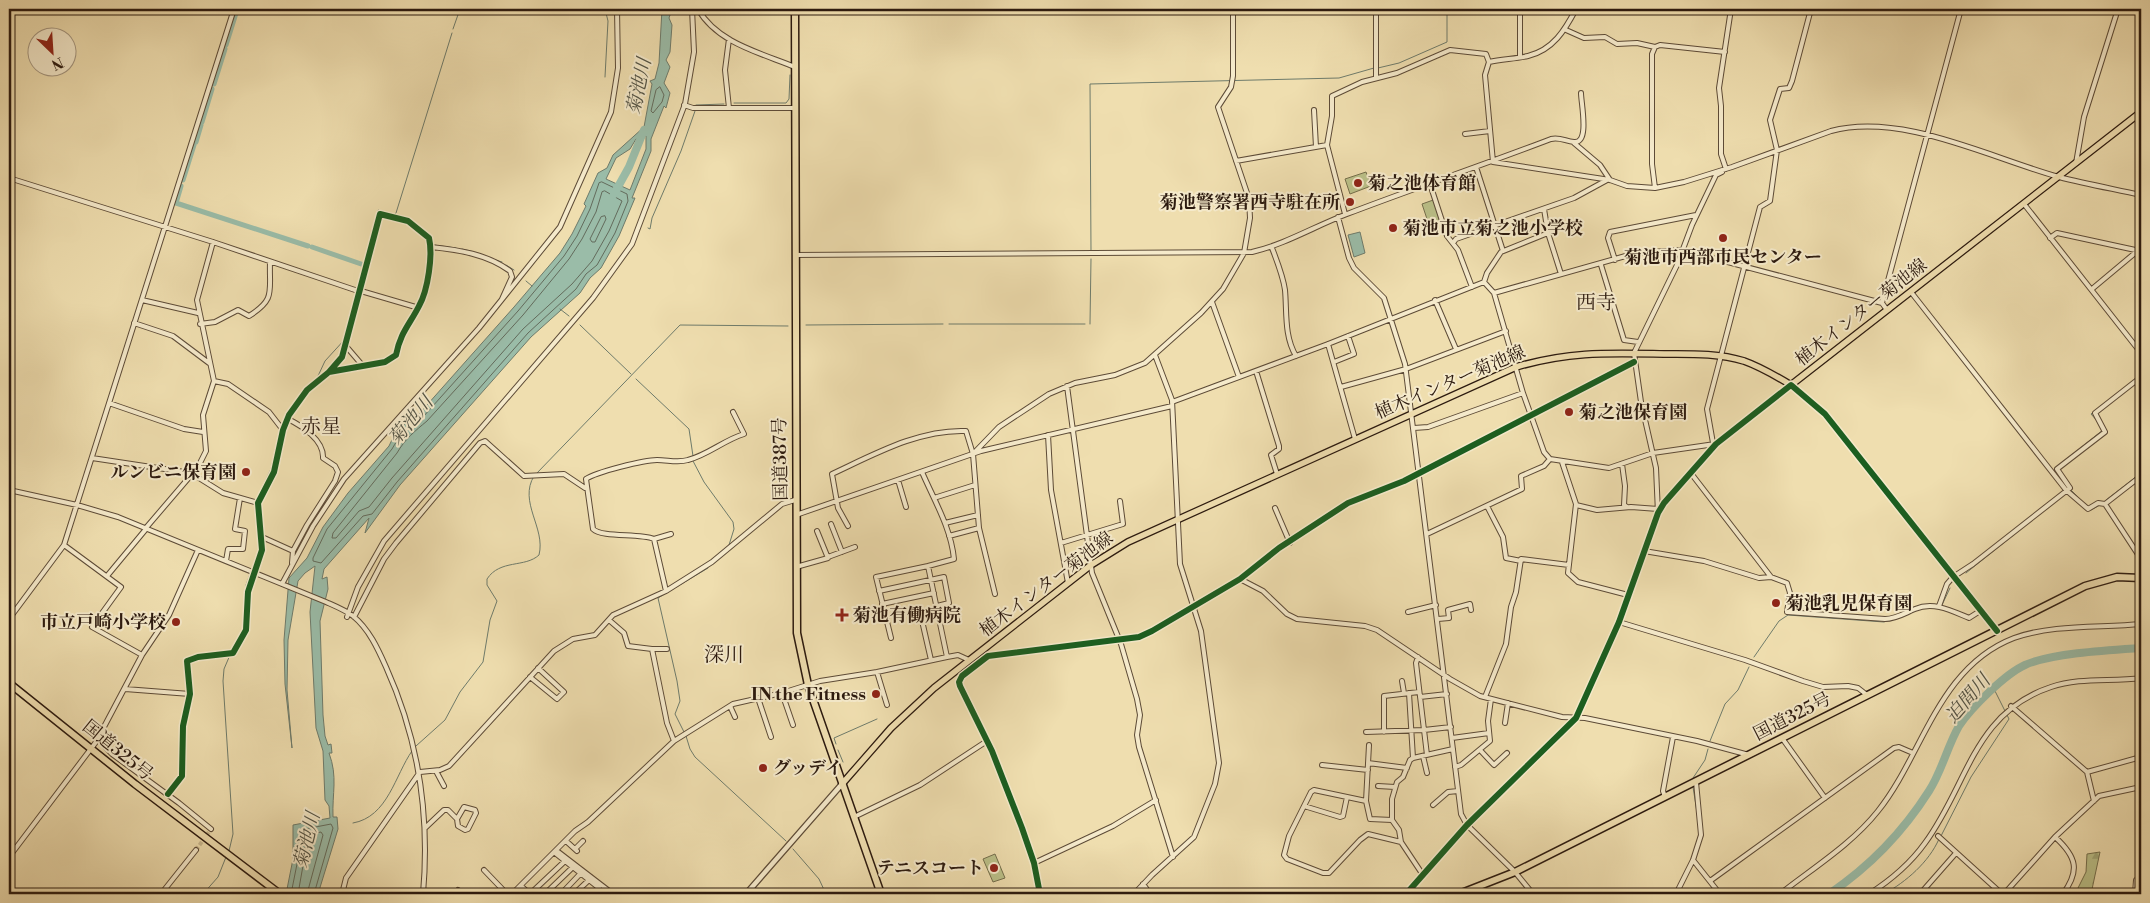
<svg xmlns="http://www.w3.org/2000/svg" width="2150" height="903" font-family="'Libre Bodoni','Noto Serif JP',serif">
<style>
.forest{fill:url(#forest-firs);stroke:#746e4c}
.garden{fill:#bbc189;stroke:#746e4c}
.water{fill:#9abca8;stroke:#6e7b6b;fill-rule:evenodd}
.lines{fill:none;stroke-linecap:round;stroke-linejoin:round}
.shore{stroke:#636b5c;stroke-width:1}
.stream{stroke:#6e7b6b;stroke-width:1}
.canal{stroke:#9abca8;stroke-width:5}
.river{stroke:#9abca8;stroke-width:8}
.minor-tunnel{stroke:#c8b78f;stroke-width:4;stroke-dasharray:4 2;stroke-linecap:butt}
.minor-casing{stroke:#5d4b37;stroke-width:6}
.tertiary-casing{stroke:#5d4b37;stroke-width:7}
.primary-casing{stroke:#2c1a0f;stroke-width:8}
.trunk-casing{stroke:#2c1a0f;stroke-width:9}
.minor{stroke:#f5eacb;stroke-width:4}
.tertiary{stroke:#f5eacb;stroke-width:4.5}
.primary{stroke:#efdeaf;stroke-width:5.5}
.trunk{stroke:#efdeaf;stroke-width:6}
.cycleway-casing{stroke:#f5eacb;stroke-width:9}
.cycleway{stroke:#1b5e20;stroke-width:6}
.poi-dot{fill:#8f2418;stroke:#f5eacb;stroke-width:2}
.labels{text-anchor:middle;stroke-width:4;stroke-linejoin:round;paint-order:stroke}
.poi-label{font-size:18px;font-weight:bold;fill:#2c1a0f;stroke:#f5eacb;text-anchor:start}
.street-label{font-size:18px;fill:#2c1a0f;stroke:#f5eacb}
.water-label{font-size:19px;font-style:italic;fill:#525345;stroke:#f5eacb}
.quarter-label{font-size:20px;fill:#2c1a0f;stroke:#f5eacb}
</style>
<defs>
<pattern id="forest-firs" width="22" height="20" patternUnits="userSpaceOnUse" patternTransform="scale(1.25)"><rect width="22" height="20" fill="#bbc189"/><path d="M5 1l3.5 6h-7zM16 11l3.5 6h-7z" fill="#a1a575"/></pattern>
</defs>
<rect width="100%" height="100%" fill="#efdeaf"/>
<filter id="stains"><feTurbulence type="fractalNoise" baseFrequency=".004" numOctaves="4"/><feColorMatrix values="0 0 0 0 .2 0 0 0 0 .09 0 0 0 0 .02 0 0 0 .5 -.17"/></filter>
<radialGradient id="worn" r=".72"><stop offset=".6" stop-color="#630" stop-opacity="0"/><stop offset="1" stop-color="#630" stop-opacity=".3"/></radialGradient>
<path class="forest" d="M2100 852 2091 894H2075L2086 872 2087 854Z"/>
<path class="garden" d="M1366 172 1371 186 1350 194 1345 179Z
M1436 199 1443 220 1429 225 1422 204Z
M995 854 1005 878 993 882 983 859Z"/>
<path class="water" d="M662 9H672L669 18 672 25 670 52 666 60 670 67 664 83 670 93 666 108 664 106 651 139V151L632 198H635L619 236 601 268 590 278 580 293 531 337 400 485 365 533 369 518 324 569 322 579 327 577 328 589 320 621 323 715 325 736 328 745 331 744 332 753H329C338 777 332 793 333 817H337L338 829 318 894H286L293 859V825L330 818 329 806 325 800 323 751 316 728 310 612 315 566 305 573 298 581 288 640 287 690 292 748 285 684 284 640 289 578 307 558 323 527 348 493 389 446C394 434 406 420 419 414L514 307 560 253 572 234 586 206 584 204 598 173 607 168 613 155 644 127 652 84 650 81 655 79 659 63ZM644 136H646V149L630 190 606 179 616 158 630 149 636 139H643Z
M1360 232 1365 253 1354 257 1348 235Z"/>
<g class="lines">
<path class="shore" d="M660 87 664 95 662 102 653 113 651 111 656 90Z
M602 182 627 194 628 201 615 233 597 265 586 274 576 289 528 333 397 482 372 514 363 516 321 563 313 561V558L327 529 392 449C399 436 410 425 423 417L518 311 564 256 577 236 590 209 599 183Z
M605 191 622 201 609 231 592 261 572 284 523 329 392 478 369 507 359 511 336 538H332L333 533 397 453C405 439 415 431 427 421L523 315 569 259 582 239 596 212 602 192Z
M605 216 606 219 595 242H592L590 239 601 217Z
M291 894 298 859 300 830 331 824 333 828 314 894
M298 894 304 860 306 835 321 832 323 835 307 894"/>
<path class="stream" d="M453 29 460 9
M1378 68 1399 63 1447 42V9
M605 77 608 21 605 9
M734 103H786L789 99 790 75
M696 105 724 104
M648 228 650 229 652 218 681 151 695 111
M433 245 456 248
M462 249 474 252
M1091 251 1090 84 1339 78 1374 68
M492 259 502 262
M506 265 514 270
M364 268 378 210 394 215 396 213 452 33
M526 281 532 286
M560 309 569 316
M949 324H1085
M1090 324 1091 259
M580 325 631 374
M806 325 943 324
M636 379 689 429 693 456
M291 409 299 396 318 376 325 361 346 338
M2097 409 2091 414 2098 422
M693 461 704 482 733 522 734 529 729 545
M537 473 680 325 788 326
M2063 481 2054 469 2103 430
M2071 490 2083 502
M257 498 271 469 279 433
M2106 500 2141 473
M255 507 258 519
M2091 510 2100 505
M1966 573 2061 497
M246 600V585L250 574
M1942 605 1950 588
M243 632 245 624
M1754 657 1779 621 1788 615 1884 622 1913 612
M1994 689 2005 711
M684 732 675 714 680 701 677 681 658 598 708 568
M686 736 690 749 695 757 786 841
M1710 741 1725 704 1738 690 1749 667
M836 744 834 738 877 719
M416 746 445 720 460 692 483 662 490 620 497 601 487 585V579C500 559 525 568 539 555 546 528 518 502 534 476
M838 750 843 762
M1693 778 1705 760 1708 749
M1693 787 1697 812
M353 823C388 817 395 775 412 751
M1941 836 1971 777 2009 719 2007 715
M793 849 819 879 826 894
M229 851 233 834 223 681 224 669 230 655
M346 891 351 894
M203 894 218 877 226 857
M1884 894C1906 882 1929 862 1939 839"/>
<path class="canal" d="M226 45 237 10
M214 84 225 49
M202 122 212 89
M196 142 201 125
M183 180 194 145
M181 186 176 203 308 246
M312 247 364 265"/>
<path class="river" d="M614 194 629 167 644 130
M1829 894C1869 867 1903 832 1929 791 1942 771 1947 747 1959 726 1971 708 2005 674 2025 665 2052 653 2111 650 2141 648"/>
<path class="minor-tunnel" d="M196 850 211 829"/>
<g class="minor-casing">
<path id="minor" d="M698 9C717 43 761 53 795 67
M784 9 795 10
M1520 9V57
M1566 30 1584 38 1605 37 1617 44 1637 43 1655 47
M729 39 725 70 729 108
M1376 78V9
M684 105 693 108H794
M1314 110 1316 147
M1465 134 1490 131
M1574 143 1600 165 1610 180
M1236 161 1327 145
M1493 162 1610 180 1627 186 1655 188 1684 182 1732 167 1831 131C1902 112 1990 158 2059 177 2086 184 2114 189 2141 195
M1493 162 1485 75 1489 62C1502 59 1515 59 1528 56 1553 50 1565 30 1576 9
M2076 163 2084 117 2118 9
M1476 167 1503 251
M1726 169 1721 154V106L1719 88 1731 9
M9 178 213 242 361 292
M1430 184 1447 236 1458 250 1472 287
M1655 188 1652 164V54L1655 47 1660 45 1725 52
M2024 204 2141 353
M1544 209 1548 233
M1345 214 1327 145 1332 116V96L1362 82 1397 73 1450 50 1486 54 1489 62
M1338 217 1349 258 1354 268 1384 298 1405 364 1461 814 1467 825 1515 872 1533 894
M2050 238 2057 233 2140 251
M1453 243 1456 239 1574 198 1607 180
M431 247C459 250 487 254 510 271L512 277 502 299
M1272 248C1277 261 1283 276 1285 290 1287 312 1284 336 1296 356
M795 255 1252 252C1286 244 1315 226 1347 214 1415 188 1483 165 1551 139 1560 137 1565 141 1574 142 1590 144 1581 103 1581 93
M1615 260 1608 238 1610 232 1696 215
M1601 265 1624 340 1638 342
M1484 282 1494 293 1523 393 1544 452 1550 459 1609 468 1653 453 1715 444
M1484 282 1487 273 1501 252 1548 233 1561 274
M2092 289 2141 248
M361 291 419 308
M1911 292 2066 490 2088 509 2098 503 2105 504 2141 476
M1494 293 1636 253 1682 250 1882 303 1887 310
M142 300 198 313
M1435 300 1456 349
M1212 302 1239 377
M1882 303 1961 9
M134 323 173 336 209 363
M200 324 215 322 238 310 249 316C276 299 269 292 270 262
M1328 344 1355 439
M345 345 363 366
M1334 362 1354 354 1348 336
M1256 371 1279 446V449L1271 455 1277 474
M214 381 228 384 269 412 283 430
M1067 386 1092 573 1121 644 1137 699 1140 715 1137 735 1139 747 1173 857
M1341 387 1406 369 1506 331
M1172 402 1328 344 1484 282
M109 403 184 429 203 432
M288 419C302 426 324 440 323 458L335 466 338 472 335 481 307 525 293 551
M1414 428 1428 427 1523 393
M1048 435 1051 490 1068 583
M1713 443 1707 409 1760 207 1770 201 1777 150 1770 120 1780 89 1789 88 1792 81 1811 9
M973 454 999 427 1049 394 1075 383 1115 375 1145 363 1201 313 1223 289 1244 253 1250 218 1249 199 1218 107 1231 87 1233 76V9
M92 458 191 473 223 493 258 503
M1562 462 1576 504 1568 573 1578 582 1628 595
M1622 464 1625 486 1624 505 1627 507
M922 472C934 500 951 528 954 559L928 566 947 657
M1690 472 1771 577
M898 480 906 507
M9 490 77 505 118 517 326 602C335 606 345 610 353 616 369 629 378 649 386 667 419 740 430 815 423 894
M934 498 975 485
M2105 504 2141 559
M1576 505 1597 510 1631 507 1658 509
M1487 506 1503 537 1506 558 1521 561
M1275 508 1290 543
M1658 513 1656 468 1641 402 1634 353 1677 265 1692 225 1716 175 1722 172
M796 515 981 451 1172 406
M945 523 978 515
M831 524 842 552
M848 526 838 508 832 474C873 455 919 429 966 431L973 454 979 528 995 594
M145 529 198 467 206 451 203 415 214 381 197 300 213 242
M1427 534 1522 489 1521 476 1544 466 1550 459
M949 536 979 528
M262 537 293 551 292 563
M654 539 671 534
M1061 543 1123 524 1120 501
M64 545 121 587 92 627 142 655
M1644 551 1704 561 1759 578 1771 577 1787 583 1790 593 1787 612 1885 619C1896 619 1905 613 1915 609 1934 601 1952 611 1969 618L1980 611
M828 557 855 547
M226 561 228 549H243L245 531 235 529 240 498
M796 567 828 558 817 531
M107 576 146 529
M1240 579 1263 591 1287 614 1297 619 1365 626 1377 630 1450 679 1480 696 1562 717 1585 718 1697 741 1749 755
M282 584 313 526 344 479 479 328 560 227 611 112 618 68 617 9
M666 591 654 539C639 533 602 538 593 529L586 479C596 472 644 460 657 460 668 460 678 463 688 460 708 455 724 440 744 434L733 412
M879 591 944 577 949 603 937 606
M882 604 934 593
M1939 606 1947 584 1953 577 1973 564 2070 488 2057 469 2105 432 2095 413 2141 377
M1408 612 1436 605
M347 617 358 587 384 541 593 298 632 244 685 104 694 52 692 9
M354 617 384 559 396 543 480 443 485 441 524 476 564 474 585 488
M9 619 64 545 234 9
M1438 619 1449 618 1448 610 1470 604 1471 610
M609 620 624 633 628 646 652 649 667 723 674 741
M1619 622 1745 660 1803 681 1823 687 1848 686 1858 688 1867 695
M891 638 876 577 928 566
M652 649H667
M1418 657 1416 663 1427 755
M931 660 920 612 937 608
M877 672 887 705
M530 677 557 699 564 692 538 668
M1402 681 1404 693
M125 689 190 694
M782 693 793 725
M1409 693 1413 758
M1420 697 1447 694
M1485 697 1506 644 1511 607 1516 592 1521 559 1569 565
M758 698 771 737
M730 706 735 717
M2011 706 2087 772 2094 801
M1505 723 1508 703
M102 731 103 745 112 754 179 803 211 829
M1366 732 1424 730 1451 727
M1384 732V696L1419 692
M1452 738 1489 733
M1782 738 1825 798
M1369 745 1366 801 1370 819 1392 820
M1480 750 1494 765 1507 753
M1423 756 1427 773
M1368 763 1407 768
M1322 765 1368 770
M1455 767 1461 765 1490 741 1488 721 1491 699
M436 771 444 786
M2087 772 2141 757
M1378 786 1395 787
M168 794 182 776 183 726 190 694 187 661 198 657 233 653 246 630 248 592 262 550 258 503 274 472 283 430 289 415 307 390 329 372 385 362 396 355C400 333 410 324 419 306 428 290 433 255 429 238L408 221 380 214 342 357 329 372
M1665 797 1663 791 1673 737
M1366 801 1314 790 1311 792 1289 836 1284 855 1287 859 1323 873H1329L1360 840 1368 834 1401 842 1423 875
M1433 805 1448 792 1458 791
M1304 806 1340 817 1343 816 1347 797
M854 817 920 785 987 741
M425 828 444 810H448L457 819 458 826 465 830 468 829 476 813 475 810 464 807 457 819
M1938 836 2002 894
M2055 837C2077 857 2080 871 2063 894
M566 841 577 851
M1401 842 1399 830 1392 820V799L1397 782 1403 777 1410 760 1413 758 1453 749
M575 849 583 841
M557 851 613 894
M555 853 599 888 592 894
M9 857 96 742 142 655 169 615 198 550
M1693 860 1720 894
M1034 863 1113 826 1156 800
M484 870 507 894
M1710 881 1894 748 1899 747 1913 753
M1143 884 1150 894
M521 886 530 894
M752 888 757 894
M161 894 196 850
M342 894 346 878 420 772 440 770 449 766 554 651 573 639 595 635 613 615 666 591 712 562 782 504 795 500
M456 894 458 890
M512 894 575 831 588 822 674 741 733 704 782 693 820 681 877 672 947 657 958 655 969 660
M530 894 565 861
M545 894 573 867
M561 894 581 873
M574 894 589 880
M1040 894 1034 863 1022 828 992 751 960 686 959 682 962 676 988 656 1139 637 1152 631 1240 579 1279 548 1348 503 1404 481 1634 362
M1134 894 1152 875 1194 837 1215 784 1219 763 1201 631 1180 564 1172 400 1155 355
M1676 894 1693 860 1701 835 1696 782
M1780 894C1813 868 1852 844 1878 811 1923 755 1938 667 2014 638 2053 624 2100 628 2141 624
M1869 894C1891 880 1910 864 1925 843 1968 785 1973 713 2051 687 2080 677 2111 682 2141 678
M1920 894 1956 853
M2004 894 2055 837 2099 796 2141 787
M2135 894 2136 880 2141 879"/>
</g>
<g class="tertiary-casing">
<path id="tertiary" d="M746 894 842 784
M1406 894 1467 825 1576 718 1619 622 1658 513 1664 503 1716 444 1791 385 1825 414 1997 631"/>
</g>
<g class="primary-casing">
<path id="primary" d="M842 784 891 728 934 688 1091 565 1128 542 1516 367C1570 351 1609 353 1664 354 1690 354 1718 353 1744 361 1761 367 1776 376 1791 385L2141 112"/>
</g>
<g class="trunk-casing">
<path id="trunk" d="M795 9 797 633 808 685 881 894
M9 683 135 784 280 894
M1459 894 1515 872 2085 586 2117 577 2141 578"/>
</g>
<use href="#minor" class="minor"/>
<use href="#tertiary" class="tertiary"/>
<use href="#primary" class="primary"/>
<use href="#trunk" class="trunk"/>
<g class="cycleway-casing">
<path id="cycleway" d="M168 794 182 776 183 726 190 694 187 661 198 657 233 653 246 630 248 592 262 550 258 503 274 472 283 430 289 415 307 390 329 372 385 362 396 355C400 333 410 324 419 306 428 290 433 255 429 238L408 221 380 214 342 357 329 372
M1040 894 1034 863 1022 828 992 751 960 686 959 682 962 676 988 656 1139 637 1152 631 1240 579 1279 548 1348 503 1404 481 1634 362
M1406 894 1467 825 1576 718 1619 622 1658 513 1664 503 1716 444 1791 385 1825 414 1997 631"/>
</g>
<use href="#cycleway" class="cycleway"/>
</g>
<g class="poi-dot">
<circle cx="1358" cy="183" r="5"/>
<circle cx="1350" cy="202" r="5"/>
<circle cx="1393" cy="228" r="5"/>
<circle cx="1723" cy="238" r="5"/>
<circle cx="1569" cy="412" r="5"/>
<circle cx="246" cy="472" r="5"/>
<circle cx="1776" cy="603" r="5"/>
<path d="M839.5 607.5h5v5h5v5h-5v5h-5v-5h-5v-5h5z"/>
<circle cx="176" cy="622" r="5"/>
<circle cx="876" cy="694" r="5"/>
<circle cx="763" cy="768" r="5"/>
<circle cx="994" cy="868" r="5"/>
</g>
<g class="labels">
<g class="poi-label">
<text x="1368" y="189">菊之池体育館</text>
<text x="1340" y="208" text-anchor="end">菊池警察署西寺駐在所</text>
<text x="1403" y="234">菊池市立菊之池小学校</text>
<text x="1723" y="263" text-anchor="middle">菊池市西部市民センター</text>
<text x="1579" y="418">菊之池保育園</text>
<text x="236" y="478" text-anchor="end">ルンビニ保育園</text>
<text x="1786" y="609">菊池乳児保育園</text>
<text x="853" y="621">菊池有働病院</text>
<text x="166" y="628" text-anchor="end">市立戸崎小学校</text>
<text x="866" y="700" text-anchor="end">IN the Fitness</text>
<text x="773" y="774">グッデイ</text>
<text x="984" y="874" text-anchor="end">テニスコート</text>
</g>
<g class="street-label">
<text transform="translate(1861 312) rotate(-38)" y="6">植木インター菊池線</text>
<text transform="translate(1450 382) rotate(-23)" y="6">植木インター菊池線</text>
<text transform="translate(780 459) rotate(-91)" y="6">国道387号</text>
<text transform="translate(1046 584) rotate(-37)" y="6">植木インター菊池線</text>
<text transform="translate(1792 716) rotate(-27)" y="6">国道325号</text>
<text transform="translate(118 750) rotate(39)" y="6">国道325号</text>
</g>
<g class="water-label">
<text transform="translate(638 86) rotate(-78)" y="7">菊池川</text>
<text transform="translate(410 420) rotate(-50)" y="7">菊池川</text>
<text transform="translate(1967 698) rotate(-49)" y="7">迫間川</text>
<text transform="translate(306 840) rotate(-76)" y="7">菊池川</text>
</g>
<g class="quarter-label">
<text x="1596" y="309">西寺</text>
<text x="321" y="433">赤星</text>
<text x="724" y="661">深川</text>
</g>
</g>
<rect width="2150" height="903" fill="none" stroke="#efdeaf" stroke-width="30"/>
<rect x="10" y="10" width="2130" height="883" fill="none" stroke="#2c1a0f" stroke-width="2.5"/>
<rect x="15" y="15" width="2120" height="873" fill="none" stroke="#2c1a0f"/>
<g transform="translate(52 52) rotate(155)"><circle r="24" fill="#f5eacb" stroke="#a59780"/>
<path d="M0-4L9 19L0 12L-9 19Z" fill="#8f2418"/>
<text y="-8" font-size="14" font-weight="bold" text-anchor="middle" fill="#2c1a0f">N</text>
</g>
<rect width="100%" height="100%" filter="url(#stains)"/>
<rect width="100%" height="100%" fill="url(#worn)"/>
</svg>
